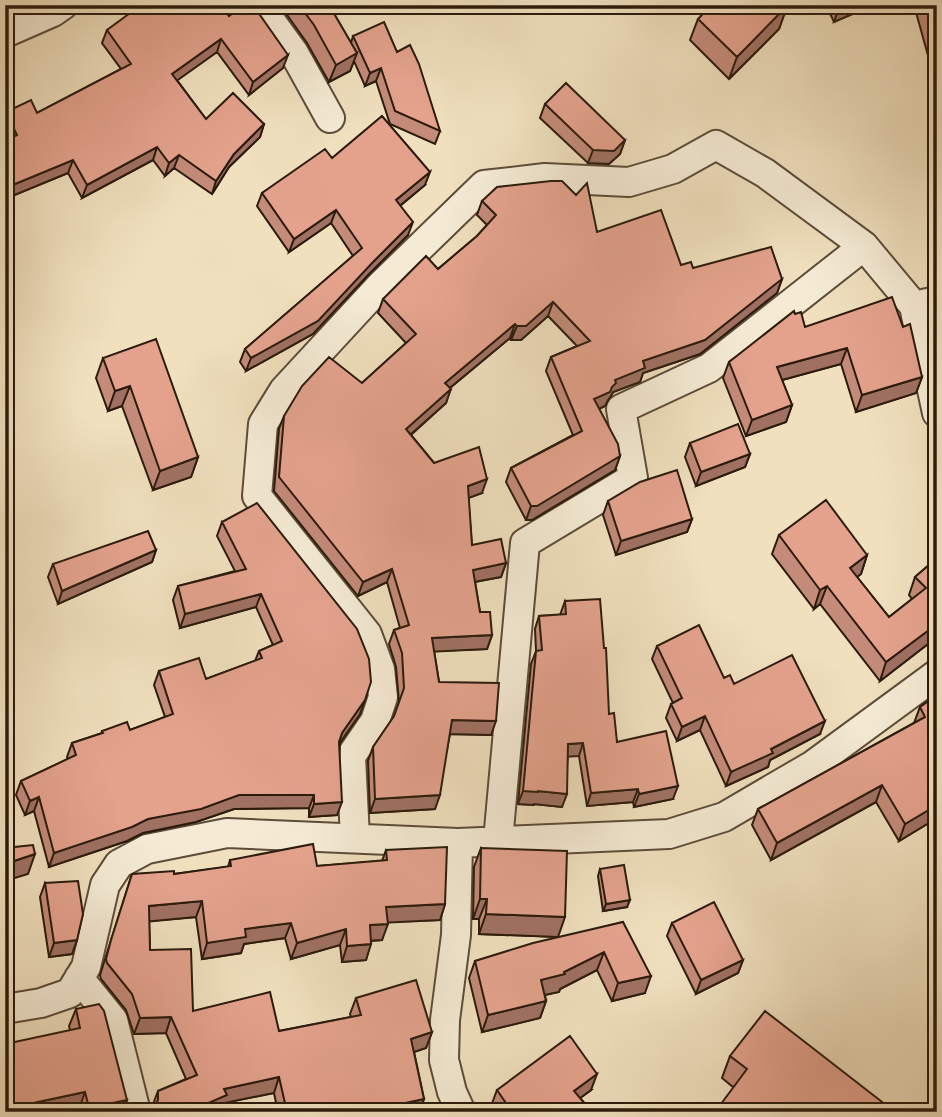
<svg xmlns="http://www.w3.org/2000/svg" width="942" height="1117" font-family="'IM FELL English',serif">
<style>
.lines{fill:none;stroke-linecap:round;stroke-linejoin:round}
.street-casing{stroke:#5c4c39;stroke-width:32}
.street{stroke:#f5ebd5;stroke-width:28}
.wall{fill:#c48b79;stroke:#2b1b0d;stroke-width:2}
.shaded-wall{fill:#a07163;stroke:#2b1b0d;stroke-width:2}
.building{fill:#e4a28d;stroke:#2b1b0d;stroke-width:2}
</style>
<rect width="100%" height="100%" fill="#f0e0be"/>
<filter id="stains"><feTurbulence type="fractalNoise" baseFrequency=".00286" numOctaves="4"/><feColorMatrix values="0 0 0 0 .2 0 0 0 0 .09 0 0 0 0 .02 0 0 0 .5 -.17"/></filter>
<radialGradient id="worn" r=".72"><stop offset=".6" stop-color="#630" stop-opacity="0"/><stop offset="1" stop-color="#630" stop-opacity=".3"/></radialGradient>
<g class="lines">
<g class="street-casing">
<path id="street" d="M259 5 294 53 330 118
M5 33 53 12 63 5
M937 301 914 306 937 413
M355 838 351 756 375 721 383 697 380 669 367 634 257 496 263 424 284 390 381 285 484 185 545 178 629 182 673 169 716 145 765 173 864 246 914 306
M498 841 525 543 633 478 621 409 709 368 864 246
M458 843 456 935 445 1020 444 1060 452 1092 461 1112
M79 978 113 1020 136 1112
M5 1009 41 1003 70 993 86 967 105 885 119 864 147 849 227 833 458 843 669 834 724 817 813 765 937 674"/>
</g>
<use href="#street" class="street"/>
</g>
<path class="wall" d="M280 5H329L351 43 353 36 397 52 440 131 435 144 390 124 376 81 365 86 354 61 350 71 329 82 307 43Z
M655 5H674L659 12Z
M826 5H873L834 22Z
M914 5H937V88Z
M784 15 779 29 729 79 690 40 698 19Z
M229 16 283 68 249 95 217 52 177 80 206 119 264 124 260 137 229 167 212 194 174 168 165 176 153 160 82 198 68 173 7 198 5 202V141L8 140 5 133 6 112 37 113 121 69 102 43 107 30Z
M545 104 625 140 620 154 609 164 588 163 540 118Z
M332 158 425 185 400 206 408 235 369 274 313 334 246 371 240 362 245 349 353 256 331 223 289 252 257 206 262 193Z
M482 201 597 232 681 265 693 268 782 279 777 293 700 354 643 373 640 382 613 392 611 396 608 400 605 406 599 409 620 456 615 470 532 520H526L506 482 511 468 573 435 546 371 551 357 577 346 548 316 521 340H511L510 338 450 388 446 403 411 435 434 463 482 493 468 498 472 545 506 563 501 577 475 582 480 612 492 635 487 649 434 651 439 682 491 735 450 734 435 809 370 813 368 761 373 747 394 717 399 702 396 667 389 644 394 630 400 628 387 582 358 596 274 491 279 429 284 416 362 383 406 343 378 313 383 299 438 269 477 236 487 225 477 215Z
M795 314 805 327H903L922 377 916 393 856 412 841 364 782 380 792 405 786 422 746 436 723 378 729 362Z
M103 358 198 457 191 477 153 490 122 406 108 411 96 378Z
M690 443 750 454 745 467 696 486 685 457Z
M608 501 692 519 687 532 616 555 603 515Z
M222 522 360 714 340 743 337 815 309 817V808L234 809 196 822 143 833 127 841 49 867 34 811 25 815 16 795 21 781 68 759 67 757 72 743 102 733V731L130 730 165 717 154 685 159 671 206 679 255 661 259 651 273 645 256 607 180 628 173 600 178 586 235 571 217 536Z
M779 535 867 555 861 574 857 577 889 617 912 599 909 595 915 577 937 558V637L880 681 820 604 814 609 772 554Z
M156 550 152 562 58 604 48 577 53 564Z
M565 601 609 714 617 742 673 799 634 807 633 802 587 806 579 756H568L562 807 534 804V805L518 804 531 664 536 651 535 629 539 616 560 615Z
M657 646 724 678 820 734 770 760 768 767 726 786 700 730 677 741 666 718 671 704 673 703 652 659Z
M937 695V818L899 841 876 802 771 860 752 825 758 809 914 723 920 707Z
M481 848 558 937 479 934V919H473L474 867Z
M386 850 445 904 440 920 387 922 382 940 371 941 366 960 342 962 340 945 291 959 285 938 244 944 241 953 202 959 196 917 149 921 150 950 193 1011 279 1031 351 1017 350 1014 356 998 432 1032 426 1048 414 1052 424 1099 419 1112H278L274 1093 224 1103 221 1111 218 1112H152V1107L158 1091 186 1079 166 1033 134 1034 126 1010 101 979 100 975 132 874H174L228 867 230 860 317 866 382 861Z
M600 869 627 907 603 911 598 876Z
M45 883 77 940 72 954 49 957 40 897Z
M623 922 645 993 612 1001 597 970 560 989 559 992 545 995 546 1001 540 1018 482 1032 469 978 475 961Z
M672 923 743 960 738 973 696 994 667 936Z
M76 1009 127 1100 122 1112H80L79 1109 66 1112H5L70 1030 69 1026Z
M730 1056 895 1112 733 1087 722 1078Z
M497 1090H591L580 1098 592 1112H495L491 1106Z"/>
<path class="shaded-wall" d="M661 5H674L659 12Z
M779 5H797L784 15 779 29 729 79 737 57Z
M840 5H873L834 22Z
M221 39 217 52 168 87 172 74Z
M357 53 350 71 329 82 336 65Z
M288 55 283 68 249 95 253 82Z
M381 68 376 81 365 86 370 73Z
M12 84 7 98 5 99V88Z
M264 124 260 137 229 167 212 194 216 181 234 154Z
M625 140 620 154 609 164 588 163 593 150Z
M157 147 153 160 82 198 87 185Z
M179 155 174 168 165 176 169 163Z
M73 160 68 173 7 198 5 202V191L10 186Z
M430 172 425 185 391 213 396 200Z
M336 210 331 223 289 252 294 239Z
M413 222 408 235 369 274 313 334 246 371 251 358 374 261Z
M782 279 777 293 700 354 643 373 640 382 613 392 611 396 608 400 605 406 589 413 594 399 615 380 643 361Z
M553 302 548 316 521 340H511L517 326Z
M515 324 510 338 440 396 445 383Z
M847 348 841 364 771 383 777 367Z
M922 377 916 393 856 412 862 395Z
M130 386 122 406 108 411 115 391Z
M451 389 446 403 401 443 406 429Z
M792 405 786 422 746 436 752 420Z
M750 454 745 467 696 486 701 472Z
M620 456 615 470 532 520H526L531 506Z
M198 457 191 477 153 490 160 471Z
M487 479 482 493 463 500 468 486Z
M692 519 687 532 616 555 621 541Z
M156 550 152 562 58 604 62 591Z
M867 555 861 574 844 587 850 568Z
M506 563 501 577 468 583 473 570Z
M392 569 387 582 358 596 363 582Z
M827 586 820 604 814 609 820 590Z
M261 594 256 607 180 628 185 614Z
M937 624V637L880 681 886 662Z
M492 635 487 649 427 652 432 638Z
M365 700 360 714 337 747 342 733Z
M705 716 700 730 677 741 682 727Z
M452 720 496 721 491 735 447 734Z
M825 721 820 734 770 760 768 767 726 786 731 772 771 749Z
M583 743 579 756 563 757 568 744Z
M882 785 876 802 771 860 777 843Z
M678 786 673 799 634 807 639 794Z
M638 789 633 802 587 806 591 793Z
M523 791H538L567 794 562 807 534 804V805L518 804Z
M239 795H314L309 808 234 809 196 822 143 833 127 841 49 867 54 853 148 819Z
M440 795 435 809 370 813 375 799Z
M39 797 34 811 25 815 30 801Z
M342 802 337 815 309 817 314 804Z
M937 805V818L899 841 905 824Z
M35 854 28 874 5 881V864Z
M480 899H487L479 919H473Z
M630 900 627 907 603 911 606 904Z
M202 901 196 917 143 922 149 906Z
M445 904 440 920 380 923 386 907Z
M486 914 565 917 558 937 479 934Z
M291 923 285 938 244 944 241 953 202 959 207 943 245 929Z
M388 924 382 940 364 941 370 925Z
M346 929 340 945 291 959 297 943Z
M77 940 72 954 49 957 54 943Z
M371 944 366 960 342 962 347 946Z
M604 952 597 970 560 989 559 992 535 997 541 980 564 972Z
M743 960 738 973 696 994 701 980Z
M651 976 645 993 612 1001 618 983Z
M546 1001 540 1018 482 1032 488 1015Z
M171 1017 166 1033 134 1034 140 1018Z
M432 1032 426 1048 405 1055 411 1039Z
M597 1074 591 1090 568 1107 574 1091Z
M279 1077 274 1093 224 1103 221 1111 218 1112H203L206 1104 224 1089Z
M85 1092 79 1109 66 1112H5V1109Z
M424 1099 419 1112H363Z
M127 1100 122 1112H88L89 1108Z"/>
<path class="building" d="M141 5H220L229 16 243 5H253L288 55 253 82 221 39 172 74 206 119 233 93 264 124 234 154 216 181 179 155 169 163 157 147 87 185 73 160 10 186 11 188 5 191V141L17 135 6 112 31 100 37 113 131 64 107 30Z
M299 5H329L357 53 336 65 314 25Z
M711 5H785L786 7 737 57 698 19Z
M928 5H937V38Z
M384 22 397 52 410 45 419 64 440 131 395 111 381 68 370 73 353 36Z
M5 70 12 84 5 88Z
M566 83 625 140 614 151 593 150 545 104Z
M382 116 430 172 396 200 413 222 374 261 318 321 251 358 245 349 362 248 336 210 294 239 262 193 325 149 332 158Z
M551 181H562L576 195 587 183 597 232 661 210 681 265 691 262 693 268 771 247 782 279 705 340 643 361 645 368 615 380 616 383 612 387 610 392 594 399 618 444 620 456 537 506H531L511 468 582 431 551 357 590 341 553 302 526 326H517L515 324 445 383 451 389 406 429 434 463 479 447 487 479 468 486 472 545 501 539 506 563 473 570 480 612H490L492 635 432 638 439 682 499 683 496 721 452 720 440 795 375 799 373 747 394 716 404 688 402 653 394 630 409 625 392 569 363 582 279 477 284 416 302 386 329 357 362 383 416 334 383 299 426 256 438 269 477 236 496 215 482 201 497 187Z
M892 297 903 327 910 324 922 377 862 395 847 348 777 367 792 405 752 420 729 362 794 311 795 314 801 312 805 327Z
M156 339 198 457 160 471 130 386 115 391 103 358Z
M738 424 750 454 701 472 690 443Z
M677 470 692 519 621 541 608 501 640 482Z
M826 500 867 555 850 568 889 617 926 588 915 577 937 558V624L886 662 827 586 820 590 779 535Z
M257 503 357 629 369 659 371 682 365 700 342 733 339 742 342 802 314 804V795H239L201 809 148 819 132 827 54 853 39 797 30 801 21 781 76 755 72 743 103 733 102 731 127 722 130 730 173 714 159 671 199 658 206 679 262 658 259 651 282 641 261 594 185 614 178 586 246 569 222 522Z
M148 531 156 550 62 591 53 564Z
M600 599 604 648H606L609 714 614 713 617 742 666 731 678 786 639 794 638 789 591 793 583 743 568 744 567 794 538 791V792L523 791 536 651 542 650 539 616 566 614 565 601Z
M699 625 724 678 730 675 734 684 792 655 825 721 771 749 773 753 731 772 705 716 682 727 671 704 682 698 657 646Z
M937 695V805L905 824 882 785 777 843 758 809 925 717 920 707Z
M313 844 317 866 387 860 386 850 447 847 445 904 386 907 388 924 370 925 371 944 347 946 346 929 297 943 291 923 245 929 246 937 207 943 202 901 149 906 150 950 191 949 193 1011 270 992 279 1031 361 1015 356 998 416 980 432 1032 411 1039 424 1099 363 1112H287L279 1077 224 1089 227 1095 206 1104 209 1112H156L154 1107 158 1100V1091L197 1075 171 1017 140 1018 132 994 107 963 106 959 111 940 132 874 174 871V874L231 866 230 860Z
M33 845 35 854 5 864V848Z
M481 848 567 851 565 917 486 914 487 899H480Z
M624 865 630 900 606 904 600 869Z
M78 881 83 914 77 940 54 943 45 883Z
M714 902 743 960 701 980 672 923Z
M623 922 651 976 618 983 604 952 564 972 565 974 541 980 546 1001 488 1015 475 961 533 943Z
M99 1004 104 1011 127 1100 89 1108 85 1092 5 1109V1044L80 1028 76 1009Z
M765 1011 895 1112H715L747 1069 730 1056Z
M570 1036 597 1074 574 1091 592 1112H512L497 1090Z"/>
<rect width="942" height="1117" fill="none" stroke="#f0e0be" stroke-width="28"/>
<rect x="7" y="7" width="928" height="1103" fill="none" stroke="#2b1b0d" stroke-width="3.5"/>
<rect x="14" y="14" width="914" height="1089" fill="none" stroke="#2b1b0d" stroke-width="2"/>
<rect width="100%" height="100%" filter="url(#stains)"/>
<rect width="100%" height="100%" fill="url(#worn)"/>
</svg>
